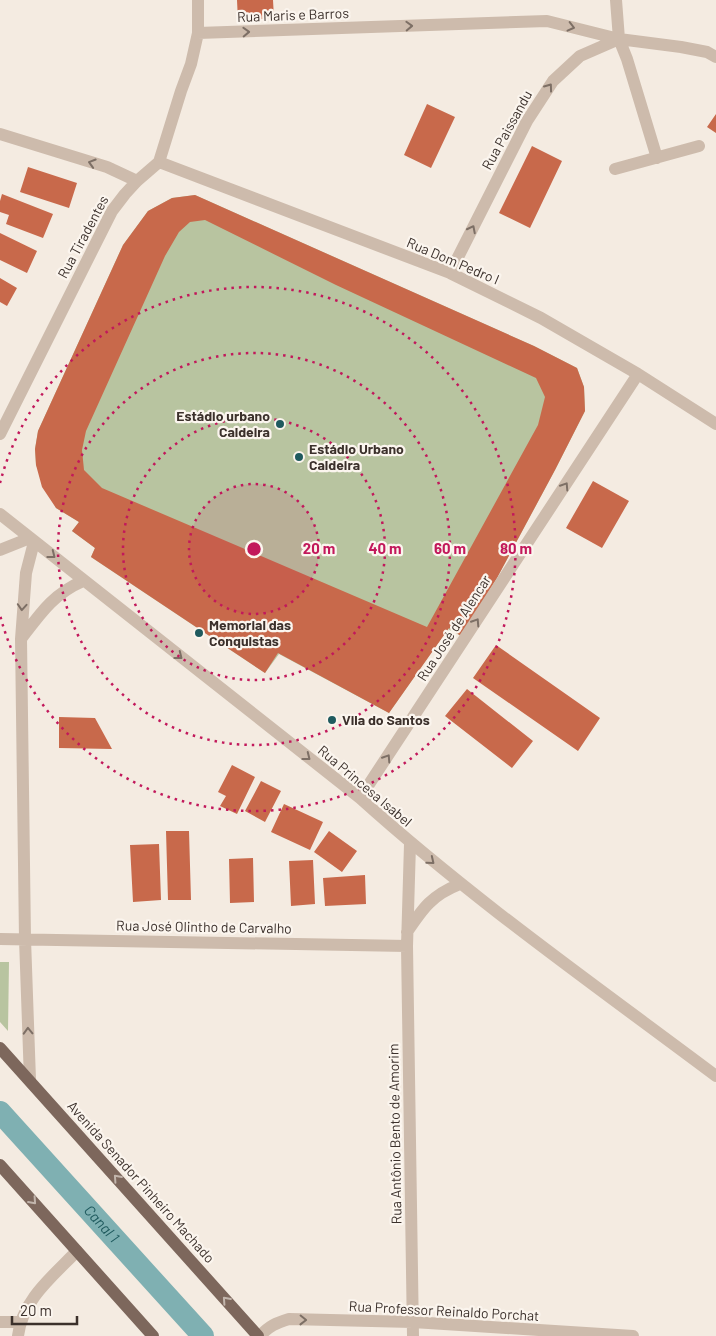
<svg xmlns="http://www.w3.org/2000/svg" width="716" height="1336" font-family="Barlow,sans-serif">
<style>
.green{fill:#b8c4a0}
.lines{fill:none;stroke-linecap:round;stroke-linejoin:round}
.canal{stroke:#7fb0b2;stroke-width:22}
.building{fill:#c8694b;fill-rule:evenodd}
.minor{stroke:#cdbbac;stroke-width:12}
.major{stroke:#7d675c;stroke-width:12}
.oneway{stroke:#7d6f65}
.oneway2{stroke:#c2b5ac}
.ring{fill:none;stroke:#c2185b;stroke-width:2.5;stroke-dasharray:2.5 5}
.poi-dot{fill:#1f5a5e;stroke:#fbf5ee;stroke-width:2}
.labels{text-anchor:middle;stroke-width:4.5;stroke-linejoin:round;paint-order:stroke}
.street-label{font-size:14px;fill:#3b302b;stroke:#fbf5ee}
.poi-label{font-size:14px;font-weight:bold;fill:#3b302b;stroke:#fbf5ee;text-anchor:start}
.water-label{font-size:15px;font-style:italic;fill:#1f5a5e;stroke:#fbf5ee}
.centre{fill:#c2185b;stroke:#fbf5ee;stroke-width:2.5}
.ring-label{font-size:15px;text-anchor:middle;font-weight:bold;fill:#c2185b;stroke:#fbf5ee;stroke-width:4.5;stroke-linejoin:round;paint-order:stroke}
</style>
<rect width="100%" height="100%" fill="#f4ebe1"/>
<path class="green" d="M195 195 534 346 577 368 584 387 585 411 555 470 497 578 461 636 448 629 389 713 279 654 265 673 91 557 95 548 72 531 79 522 56 508 36 465 35 449 38 431 123 245 148 211 172 198Z
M0 962H9L8 1031 0 1022Z"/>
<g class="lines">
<path class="canal" id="s1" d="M0 1112 203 1336"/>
</g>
<path class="building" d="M237 0H273L274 18 238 21Z
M427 104 455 117 431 168 404 155Z
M716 114V133L707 127Z
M532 146 562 161 530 228 499 213Z
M28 167 77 183 69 208 20 192Z
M2 194 53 214 43 238 6 224 9 215 0 212V201Z
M195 195 534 346 577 368 584 387 585 411 555 470 497 578 461 636 449 628 389 713 278 653 265 673 91 557 95 548 72 531 79 522 56 508 42 487 36 465 35 449 38 431 123 245 148 211 172 198ZM205 220 336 285 536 378 545 397 538 425 427 627 102 488 84 470 82 450 86 431 165 256 179 232 190 222Z
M0 233 37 251 27 273 0 260Z
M0 278 17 288 7 306 0 302Z
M593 481 629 501 602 548 566 528Z
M496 645 600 718 578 751 473 678Z
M467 689 533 741 512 768 445 716Z
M59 717 95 718 112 749 59 748Z
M232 765 255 777 237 814 220 806 226 796 218 792Z
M261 781 281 791 265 822 245 811Z
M284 804 323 822 310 850 271 832Z
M166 831H189L191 900H168Z
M329 831 357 851 342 872 314 852Z
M159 844 161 900 133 902 130 845Z
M253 858 254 902 230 903 229 859Z
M313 860 315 904 291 906 289 861Z
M365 875 366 904 325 906 323 878Z"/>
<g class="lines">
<path class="minor" d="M198 33 547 21 619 39 681 47 707 52 716 57
M619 39 627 59 657 158
M0 134 107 167 137 181
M159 162 450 273 541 318 638 374 716 424
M615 169 699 146
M450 273 527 121 553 81 580 56 619 39 616 0
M0 434 112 211 125 194 137 181 159 162 181 91 191 64 198 33V0
M0 514 360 798C472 899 596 986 716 1076
M0 550 30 538
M21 639C40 614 53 594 83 581
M360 798 638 374
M410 844 407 946 413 1336
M407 932C423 908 432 895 460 884
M0 939 407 946
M30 1080 25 939 21 639 26 573 34 542
M0 1322H19
M18 1336C22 1300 53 1276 77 1251
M260 1336C269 1326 276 1323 289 1319L413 1322 633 1336"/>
<path class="major" d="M0 1048 258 1336
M0 1165 153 1336"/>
</g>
<defs><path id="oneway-chevron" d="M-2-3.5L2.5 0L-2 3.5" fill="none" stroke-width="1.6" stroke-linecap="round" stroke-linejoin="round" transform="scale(1.25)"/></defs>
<g class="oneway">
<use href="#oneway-chevron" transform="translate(409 26) rotate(-2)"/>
<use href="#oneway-chevron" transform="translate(571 27) rotate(14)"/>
<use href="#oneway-chevron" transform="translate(246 32) rotate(-2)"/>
<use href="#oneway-chevron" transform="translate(549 87) rotate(-54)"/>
<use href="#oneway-chevron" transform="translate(92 163) rotate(-163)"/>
<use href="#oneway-chevron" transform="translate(472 229) rotate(-63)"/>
<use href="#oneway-chevron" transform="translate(565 486) rotate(-57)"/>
<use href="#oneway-chevron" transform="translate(52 555) rotate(38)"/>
<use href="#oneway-chevron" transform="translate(22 607) rotate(94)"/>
<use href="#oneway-chevron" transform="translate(476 622) rotate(-57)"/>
<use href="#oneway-chevron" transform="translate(179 656) rotate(38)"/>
<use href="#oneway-chevron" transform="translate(307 757) rotate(38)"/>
<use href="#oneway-chevron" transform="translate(387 758) rotate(-57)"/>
<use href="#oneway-chevron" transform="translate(431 861) rotate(39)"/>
<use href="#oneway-chevron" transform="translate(28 1031) rotate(-92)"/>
<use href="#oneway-chevron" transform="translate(303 1320) rotate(1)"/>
</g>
<g class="oneway2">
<use href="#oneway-chevron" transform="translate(117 1178) rotate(-132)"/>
<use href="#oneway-chevron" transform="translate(33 1201) rotate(48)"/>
<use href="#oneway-chevron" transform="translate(226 1300) rotate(-132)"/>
</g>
<circle cx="254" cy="549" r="65" fill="#c2185b" fill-opacity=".12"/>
<g class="ring">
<circle cx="254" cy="549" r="65"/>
<circle cx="254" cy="549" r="131"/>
<circle cx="254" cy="549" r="196"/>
<path d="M0 483A262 262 0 1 1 0 615"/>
</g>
<g class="poi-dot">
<circle cx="280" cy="424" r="5"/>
<circle cx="299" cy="457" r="5"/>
<circle cx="199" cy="633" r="5"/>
<circle cx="332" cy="720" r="5"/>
</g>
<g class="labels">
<g class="street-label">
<text transform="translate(293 15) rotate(-2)" y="5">Rua Maris e Barros</text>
<text transform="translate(507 130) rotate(-61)" y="5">Rua Paissandu</text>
<text transform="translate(83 237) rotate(-62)" y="5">Rua Tiradentes</text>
<text transform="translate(453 261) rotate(23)" y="5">Rua Dom Pedro I</text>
<text transform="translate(454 628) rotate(-57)" y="5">Rua José de Alencar</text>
<text transform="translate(365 786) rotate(40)" y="5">Rua Princesa Isabel</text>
<text transform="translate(204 927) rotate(1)" y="5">Rua José Olintho de Carvalho</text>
<text transform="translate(395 1134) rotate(-91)" y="5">Rua Antônio Bento de Amorim</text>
<text transform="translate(141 1182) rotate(48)" y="5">Avenida Senador Pinheiro Machado</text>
<text transform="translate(444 1311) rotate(3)" y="5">Rua Professor Reinaldo Porchat</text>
</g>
<g class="poi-label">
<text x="270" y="421" text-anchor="end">Estádio urbano<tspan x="270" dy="16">Caldeira</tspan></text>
<text x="309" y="454">Estádio Urbano<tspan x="309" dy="16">Caldeira</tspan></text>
<text x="209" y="630">Memorial das<tspan x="209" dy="16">Conquistas</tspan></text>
<text x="342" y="725">Vila do Santos</text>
</g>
<g class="water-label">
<text dy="5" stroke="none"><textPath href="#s1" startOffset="151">Canal 1</textPath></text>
</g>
</g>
<circle cx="254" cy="549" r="8" class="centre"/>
<g class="ring-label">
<text x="319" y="554">20 m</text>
<text x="385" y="554">40 m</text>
<text x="450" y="554">60 m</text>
<text x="516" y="554">80 m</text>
</g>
<path d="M12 1316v8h65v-8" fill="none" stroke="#3b302b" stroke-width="2.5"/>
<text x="20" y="1316" font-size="15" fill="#3b302b" stroke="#fbf5ee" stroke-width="4" paint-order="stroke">20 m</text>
</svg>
